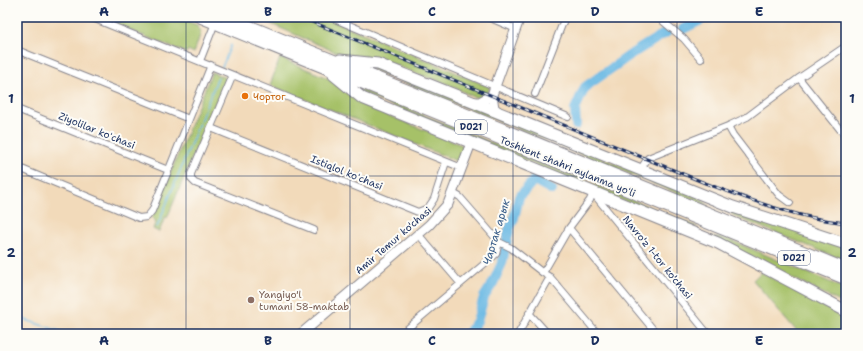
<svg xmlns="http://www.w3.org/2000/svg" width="863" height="351" font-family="'Shantell Sans',sans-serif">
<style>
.green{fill:#a6c167;stroke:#607862}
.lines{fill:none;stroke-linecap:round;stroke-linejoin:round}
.stream{stroke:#69b8e3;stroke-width:1.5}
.river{stroke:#69b8e3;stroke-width:10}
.street-casing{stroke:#86848c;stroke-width:8}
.secondary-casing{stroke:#86848c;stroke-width:11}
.highway-casing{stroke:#86848c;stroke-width:13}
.street{stroke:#fff;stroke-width:6}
.secondary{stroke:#fff;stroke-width:9}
.highway{stroke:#fff;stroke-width:11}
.rail-casing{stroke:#1b2f5e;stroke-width:3}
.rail{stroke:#fdfcf7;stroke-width:1.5;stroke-dasharray:4.5;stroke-linecap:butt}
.grid{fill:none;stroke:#1b2f5e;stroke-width:1;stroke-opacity:0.55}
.food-dot{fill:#e8710a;stroke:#fdfcf7;stroke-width:1.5}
.education-dot{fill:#8d6e63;stroke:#fdfcf7;stroke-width:1.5}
.labels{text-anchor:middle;stroke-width:4;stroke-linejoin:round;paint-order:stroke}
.shield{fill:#fdfcf7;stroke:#5f6c8c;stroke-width:1}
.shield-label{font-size:9px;font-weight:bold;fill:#1b2f5e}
.food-label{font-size:10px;fill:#c56008;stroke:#fdfcf7;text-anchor:start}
.street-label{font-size:10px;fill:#1b2f5e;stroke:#fdfcf7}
.education-label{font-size:10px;fill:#785e54;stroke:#fdfcf7;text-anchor:start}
.water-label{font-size:11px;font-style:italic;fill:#325886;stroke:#fdfcf7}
.neatline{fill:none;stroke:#1b2f5e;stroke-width:1.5}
.grid-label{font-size:13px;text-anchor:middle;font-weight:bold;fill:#1b2f5e}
</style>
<rect width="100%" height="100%" fill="#fdfcf7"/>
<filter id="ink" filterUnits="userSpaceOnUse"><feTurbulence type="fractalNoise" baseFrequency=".025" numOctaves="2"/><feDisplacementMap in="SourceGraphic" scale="8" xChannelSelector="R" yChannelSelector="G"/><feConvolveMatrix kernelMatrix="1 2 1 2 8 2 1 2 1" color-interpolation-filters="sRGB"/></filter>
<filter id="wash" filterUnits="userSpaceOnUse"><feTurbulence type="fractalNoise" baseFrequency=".012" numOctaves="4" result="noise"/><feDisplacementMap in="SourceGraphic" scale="16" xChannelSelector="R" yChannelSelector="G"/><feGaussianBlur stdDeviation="0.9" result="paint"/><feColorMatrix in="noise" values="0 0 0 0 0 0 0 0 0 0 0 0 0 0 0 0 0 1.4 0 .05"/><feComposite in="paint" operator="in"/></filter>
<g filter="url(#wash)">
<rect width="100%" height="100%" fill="#f2daba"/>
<path class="green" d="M97 17H176L197 25 201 32 194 53 188 50 186 53Z
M255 17H324L490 87 487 94 481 97H474L443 82 420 75 375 57 340 54Z
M280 58 328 78 360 104 464 146 459 162 270 85Z
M364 66H378L701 199 709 206Z
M212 72 226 78 167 218 165 217 159 232 153 229 156 221 152 218Z
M357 88 698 227 684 226 364 94Z
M724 207 846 247V261L736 217Z
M712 237 728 239 846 289V305Z
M761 272 846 319V334H799L753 280Z"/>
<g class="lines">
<path class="stream" d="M222 67 231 45
M157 227 218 77
M17 317 68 334"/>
<path class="river" d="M683 29 707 17
M576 125 575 109 585 87 633 53 667 32
M468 334 477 321 484 297 493 283 502 263 509 230 514 218 519 197 534 180 552 190"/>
</g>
</g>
<g filter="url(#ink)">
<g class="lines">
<g class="street-casing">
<path id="street" d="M90 17 462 168
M330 17 568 117
M488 17 516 29
M658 17 684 39 701 59
M17 50 189 119
M200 61 215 23
M233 75 191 174V179L195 183 314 230
M799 78 846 137
M535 94 565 17
M17 109 168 170
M728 126 733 135 779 195 790 203
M211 128 418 212 428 208 434 199 446 162
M17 167 139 218 147 217 152 211 211 65
M640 170 648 158 728 126 747 117 799 78 846 46
M453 193 460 197 499 242 511 248 543 273
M569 228 657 334
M418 234 460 283
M550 277 598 334
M529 313 548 334
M401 334 496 254 499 242
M518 334 550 277 543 273 569 228 590 200 593 193 708 334"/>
</g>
<g class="secondary-casing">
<path id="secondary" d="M492 95 520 17
M472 102H480L492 95 494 108 500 113
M301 334 429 225 448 204 471 143"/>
</g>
<g class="highway-casing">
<path id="highway" d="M200 17 846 279
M227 17 846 269
M340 60 378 64 733 207 846 244
M334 75 362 98 718 243 846 311"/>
</g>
<use href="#street" class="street"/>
<use href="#secondary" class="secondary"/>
<use href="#highway" class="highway"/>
<g class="rail-casing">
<path id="rail" d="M300 17 705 183C751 200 796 218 846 223"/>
</g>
<use href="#rail" class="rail"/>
</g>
</g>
<path class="grid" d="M186 17V334M350 17V334M513 17V334M677 17V334M17 176H846"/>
<circle class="food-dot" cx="245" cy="96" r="4"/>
<circle class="education-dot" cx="251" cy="300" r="4"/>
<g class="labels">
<g class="shield">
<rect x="455" y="120" width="32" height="14" rx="3"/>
<rect x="778" y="251" width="32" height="14" rx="3"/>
</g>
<g class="shield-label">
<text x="471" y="130">D021</text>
<text x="794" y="261">D021</text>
</g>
<g class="food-label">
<text x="253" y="100">Чортог</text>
</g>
<g class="street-label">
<text transform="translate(97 130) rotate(22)" y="4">Ziyolilar koʻchasi</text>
<text transform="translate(568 166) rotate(22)" y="4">Toshkent shahri aylanma yoʻli</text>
<text transform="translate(347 172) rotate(22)" y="4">Istiqlol koʻchasi</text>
<text transform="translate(393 240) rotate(-41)" y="4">Amir Temur ko'chasi</text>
<text transform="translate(658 257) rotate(51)" y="4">Navro'z 1-tor ko'chasi</text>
</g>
<g class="education-label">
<text x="259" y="298">Yangiyo'l<tspan x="259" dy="12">tumani 58-maktab</tspan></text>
</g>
<g class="water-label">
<text transform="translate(496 232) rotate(-73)" y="4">Чартак арык</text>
</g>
</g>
<rect width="863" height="351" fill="none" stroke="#fdfcf7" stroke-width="44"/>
<rect x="22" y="22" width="819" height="307" class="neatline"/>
<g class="grid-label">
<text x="104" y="16">A</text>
<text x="268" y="16">B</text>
<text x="432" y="16">C</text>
<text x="595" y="16">D</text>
<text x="759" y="16">E</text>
<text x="11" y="103">1</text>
<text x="852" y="103">1</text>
<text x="11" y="257">2</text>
<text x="852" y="257">2</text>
<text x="104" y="345">A</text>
<text x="268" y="345">B</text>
<text x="432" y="345">C</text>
<text x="595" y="345">D</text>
<text x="759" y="345">E</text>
</g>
</svg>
